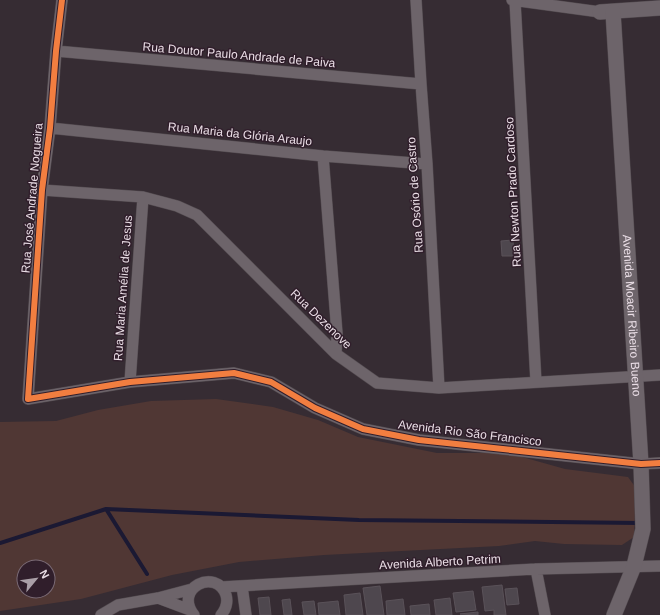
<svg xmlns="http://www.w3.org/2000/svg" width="660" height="615" font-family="Arial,sans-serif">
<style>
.green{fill:#503734;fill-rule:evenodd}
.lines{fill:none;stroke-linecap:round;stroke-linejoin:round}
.stream{stroke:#1b1933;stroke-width:4}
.building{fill:#4e474e;stroke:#5a5259}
.street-casing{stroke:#524a4f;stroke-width:12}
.secondary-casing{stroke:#524a4f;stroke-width:16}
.street{stroke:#6d646a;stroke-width:11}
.secondary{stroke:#6d646a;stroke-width:15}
.cycleway-casing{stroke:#301e2b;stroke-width:8}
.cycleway{stroke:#f27e40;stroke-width:6}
.labels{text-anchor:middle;stroke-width:3;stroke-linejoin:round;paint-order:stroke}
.street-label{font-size:12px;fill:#e9dde5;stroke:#301e2b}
</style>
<rect width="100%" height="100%" fill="#362c33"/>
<path class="green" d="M216 399 273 407 318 420 358 437 437 453H508L565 469 628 477 636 488 634 537 622 545 564 544 535 541 499 546 324 555 239 562 172 575 81 599 0 611V422L56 421 98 410 151 401ZM24 567H48V591H24Z"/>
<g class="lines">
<path class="stream" d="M106 509 147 574
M0 543 106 509 359 520 640 523"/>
</g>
<path class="building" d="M513 240 514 256H502L501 241Z
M502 585 506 615H494V610L485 611 482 587Z
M380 586 384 615H367L363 588Z
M517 588 519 604 507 605 505 589Z
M473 591 476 610 456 612 453 593Z
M360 593 363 615H346L344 595Z
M269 597 271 615H260L258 598Z
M450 598 452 615H436L434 600Z
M290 599 292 615H284L282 600Z
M403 599 405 615H387L386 601Z
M314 601 316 615H304L302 602Z
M338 601 340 615H319L318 603Z
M429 604 430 615H411L410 606Z
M478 612V615L460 614Z"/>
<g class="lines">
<g class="street-casing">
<path id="street" d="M62 0 56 51 50 128 42 190 28 399 130 382 234 373 271 382 315 408 363 429 419 440 641 464 660 463
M416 0 421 84 427 164 439 388
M512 0 600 12
M515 1 536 382
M56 51 421 84
M50 128 323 156 427 164
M323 156 337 333 336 354
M42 190 143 197 177 206 197 215 336 354 377 383 439 388 660 375
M130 382 143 197
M536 569 545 615
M242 586 246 615
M221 587 536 569 660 566
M158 598 190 610
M101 615 118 605 158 598 192 589
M194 615C173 588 216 567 226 595 228 602 226 609 221 615"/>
</g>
<g class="secondary-casing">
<g id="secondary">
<path d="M600 12 660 8"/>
<path id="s1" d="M613 12 641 464 643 529 634 566 614 615"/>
</g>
</g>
<use href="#street" class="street"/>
<use href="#secondary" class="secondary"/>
<g class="cycleway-casing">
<path id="cycleway" d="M62 0 56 51 50 128 42 190 28 399 130 382 234 373 271 382 315 408 363 429 419 440 641 464 660 463"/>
</g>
<use href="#cycleway" class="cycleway"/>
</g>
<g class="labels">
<g class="street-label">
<text transform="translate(239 55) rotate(5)" y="4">Rua Doutor Paulo Andrade de Paiva</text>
<text transform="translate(240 134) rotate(6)" y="4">Rua Maria da Glória Araujo</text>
<text transform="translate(513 192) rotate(-93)" y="4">Rua Newton Prado Cardoso</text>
<text transform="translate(415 195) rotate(-94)" y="4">Rua Osório de Castro</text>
<text transform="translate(32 198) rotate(-85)" y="4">Rua José Andrade Nogueira</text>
<text transform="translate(123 288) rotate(-86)" y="4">Rua Maria Amélia de Jesus</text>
<text dy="4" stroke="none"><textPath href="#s1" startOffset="304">Avenida Moacir Ribeiro Bueno</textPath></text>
<text transform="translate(321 319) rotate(44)" y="4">Rua Dezenove</text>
<text transform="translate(470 433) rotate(7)" y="4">Avenida Rio São Francisco</text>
<text transform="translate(440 562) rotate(-3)" y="4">Avenida Alberto Petrim</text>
</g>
</g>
<g transform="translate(36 579) rotate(61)"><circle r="19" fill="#301e2b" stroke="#7a6a75"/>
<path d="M0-3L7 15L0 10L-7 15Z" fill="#aa9fa7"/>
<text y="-6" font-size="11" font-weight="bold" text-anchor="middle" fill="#e9dde5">N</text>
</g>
</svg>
